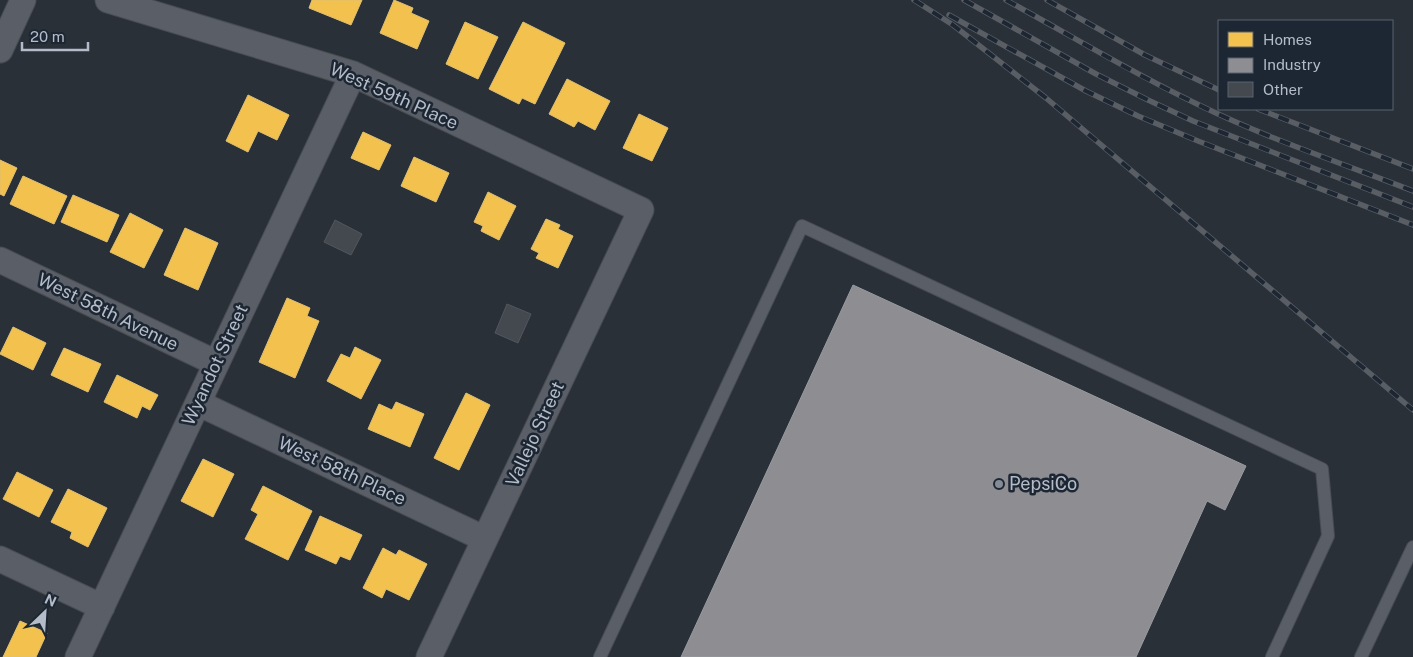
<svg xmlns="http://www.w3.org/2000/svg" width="1413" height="657" font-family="'Public Sans',sans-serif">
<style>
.homes{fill:#f2c14e;stroke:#dfc073}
.industry{fill:#8d8d92;stroke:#999ba2}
.building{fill:#444950;stroke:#52575f}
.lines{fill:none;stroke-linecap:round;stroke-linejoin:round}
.lane-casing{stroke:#484c53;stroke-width:14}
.street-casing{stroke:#484c53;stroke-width:27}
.lane{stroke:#5a5e66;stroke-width:12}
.street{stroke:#5a5e66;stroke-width:25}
.rail-casing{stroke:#595d64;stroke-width:5.5}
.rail{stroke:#1d2633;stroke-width:4;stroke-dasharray:11;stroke-linecap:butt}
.poi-dot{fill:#848b96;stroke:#1d2633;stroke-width:2}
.labels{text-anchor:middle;stroke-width:5;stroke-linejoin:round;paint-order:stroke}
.street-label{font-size:18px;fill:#b4bcc9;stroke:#1d2633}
.poi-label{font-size:18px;fill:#b4bcc9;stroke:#1d2633;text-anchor:start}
</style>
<rect width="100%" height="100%" fill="#2a3038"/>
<path class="homes" d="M312 0H362L351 25 309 8Z
M394 0 413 8 411 13 429 21 417 49 380 33Z
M465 22 498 37 478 79 446 64Z
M523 22 565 43 535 104 522 98 519 104 489 89Z
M567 79 610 101 595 130 578 121 574 127 549 114Z
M248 95 289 115 277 140 258 131 248 152 226 141Z
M639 114 668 128 652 161 623 148Z
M363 132 391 145 379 170 351 158Z
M414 157 449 173 436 202 401 186Z
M0 160 17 168 4 196 0 194Z
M23 176 67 196 54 224 10 204Z
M488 192 516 206 499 240 481 231 483 226 474 222Z
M73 195 119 215 107 242 61 222Z
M130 213 163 230 144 268 110 252Z
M546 219 560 225 558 229 573 236 558 268 536 258 539 253 531 249Z
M185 228 218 243 198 290 164 275Z
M287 298 310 308 307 316 319 321 295 378 259 362Z
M13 327 46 343 33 370 0 354Z
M355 347 381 360 361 399 327 381 341 354 350 358Z
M64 348 101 364 88 392 51 375Z
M117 375 158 395 150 410 142 406 137 418 104 402Z
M466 393 490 405 459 470 434 458Z
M396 402 424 414 410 447 368 429 379 404 392 410Z
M203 459 234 474 213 517 181 501Z
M17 472 53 490 39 517 3 499Z
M263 486 312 511 288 560 245 539 258 514 251 510Z
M68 489 107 508 88 547 70 538 72 532 51 522Z
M320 516 362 535 350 560 340 556 336 564 305 550Z
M383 548 396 555 399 550 427 564 409 600 386 589 382 598 363 588Z
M20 621 47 633 36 657H3Z"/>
<path class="industry" d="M853 285 1246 466 1225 510 1207 501 1136 657H681Z"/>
<path class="building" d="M335 220 362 234 351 255 324 242Z
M507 304 531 314 518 343 495 333Z"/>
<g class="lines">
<g class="lane-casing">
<path id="lane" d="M600 657 802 226 1322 469 1328 536 1272 657
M1361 657 1413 547"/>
</g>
<g class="street-casing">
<path id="street" d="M108 0 353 74 641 210 429 657
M0 50 23 0
M0 260 216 363
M198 403 485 539
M0 559 102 607
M78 657 353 74"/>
</g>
<use href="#lane" class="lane"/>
<use href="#street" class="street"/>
<g class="rail-casing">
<path id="rail" d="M914 0 953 25 1046 98 1413 410
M964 0 1096 74 1148 100 1193 121 1413 207
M1006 0C1070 35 1132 73 1197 104 1266 138 1341 163 1413 191
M1047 0 1145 55 1219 90
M949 15 1086 91 1138 116 1198 141 1413 225
M1258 109 1413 169"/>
</g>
<use href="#rail" class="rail"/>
</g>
<circle class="poi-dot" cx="999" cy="484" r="5"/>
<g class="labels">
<g class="street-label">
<text transform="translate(394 96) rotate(24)" y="6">West 59th Place</text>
<text transform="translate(108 312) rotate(26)" y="6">West 58th Avenue</text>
<text transform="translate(215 365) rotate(-65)" y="6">Wyandot Street</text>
<text transform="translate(535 434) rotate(-65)" y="6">Vallejo Street</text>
<text transform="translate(342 471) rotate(25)" y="6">West 58th Place</text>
</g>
<g class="poi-label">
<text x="1009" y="490">PepsiCo</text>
</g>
</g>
<rect x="1218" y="20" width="175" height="90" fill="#1d2633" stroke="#59626f"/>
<rect x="1228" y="32" width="25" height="15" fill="#f2c14e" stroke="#59626f"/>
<text x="1263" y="45" font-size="15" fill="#b4bcc9">Homes</text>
<rect x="1228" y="58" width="25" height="15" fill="#8d8d92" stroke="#59626f"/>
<text x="1263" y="70" font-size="15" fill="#b4bcc9">Industry</text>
<rect x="1228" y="82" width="25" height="15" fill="#444950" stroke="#59626f"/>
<text x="1263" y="95" font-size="15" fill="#b4bcc9">Other</text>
<g transform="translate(45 612) rotate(25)" stroke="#1d2633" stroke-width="4" paint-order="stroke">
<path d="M0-4L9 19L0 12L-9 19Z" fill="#b4bcc9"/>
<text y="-8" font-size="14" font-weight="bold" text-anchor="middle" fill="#b4bcc9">N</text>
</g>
<path d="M22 42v8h66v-8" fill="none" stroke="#b4bcc9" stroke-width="2.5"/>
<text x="30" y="42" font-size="15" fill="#b4bcc9" stroke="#1d2633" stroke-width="4" paint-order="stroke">20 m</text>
</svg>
